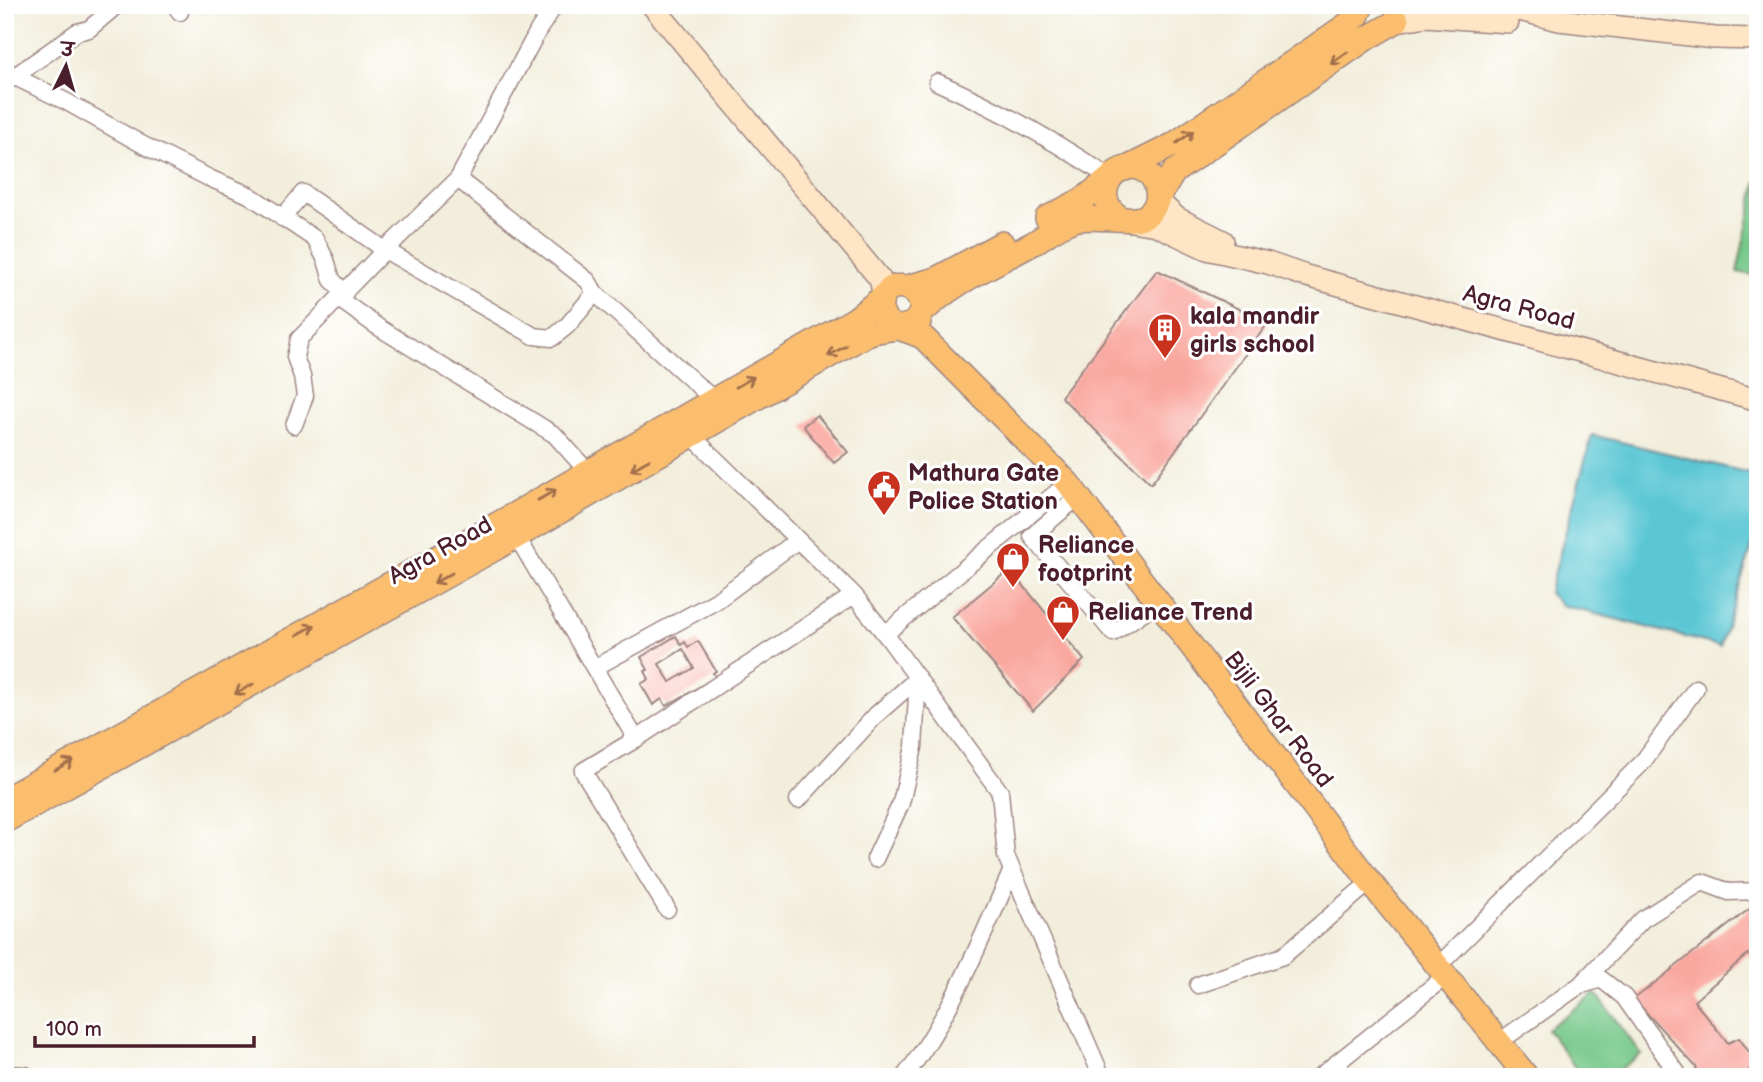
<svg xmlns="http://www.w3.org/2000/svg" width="1763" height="1082" font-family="'Balsamiq Sans','Playpen Sans Deva',sans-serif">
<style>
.green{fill:#76c88a;stroke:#60745a;stroke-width:2}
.water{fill:#5bc7d4;stroke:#527380;stroke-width:2}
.building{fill:#f9a79f;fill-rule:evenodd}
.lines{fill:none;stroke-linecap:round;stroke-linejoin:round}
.minor-casing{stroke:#9e8683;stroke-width:19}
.tertiary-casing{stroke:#9e8683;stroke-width:23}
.secondary-casing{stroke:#9e8683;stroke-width:24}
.primary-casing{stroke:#9e8683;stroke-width:26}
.minor{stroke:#fff;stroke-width:16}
.tertiary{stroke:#fff;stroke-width:19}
.secondary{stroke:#fde5c5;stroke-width:21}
.primary{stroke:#fbbe6e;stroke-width:23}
.oneway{stroke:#a26e4c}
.labels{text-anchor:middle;stroke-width:6;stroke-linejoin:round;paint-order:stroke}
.street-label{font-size:24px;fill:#4a1f2b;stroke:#fff}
.poi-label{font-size:24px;font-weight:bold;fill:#4a1f2b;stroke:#fff;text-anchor:start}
</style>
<rect width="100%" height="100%" fill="#fff"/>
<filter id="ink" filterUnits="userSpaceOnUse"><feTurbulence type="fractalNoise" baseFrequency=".0143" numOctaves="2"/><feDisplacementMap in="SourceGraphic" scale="14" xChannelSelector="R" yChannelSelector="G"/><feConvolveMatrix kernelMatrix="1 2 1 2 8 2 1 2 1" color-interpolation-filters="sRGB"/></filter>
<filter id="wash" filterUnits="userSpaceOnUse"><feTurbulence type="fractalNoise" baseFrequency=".00686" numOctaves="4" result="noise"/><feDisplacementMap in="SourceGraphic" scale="28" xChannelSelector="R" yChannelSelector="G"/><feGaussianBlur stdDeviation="1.57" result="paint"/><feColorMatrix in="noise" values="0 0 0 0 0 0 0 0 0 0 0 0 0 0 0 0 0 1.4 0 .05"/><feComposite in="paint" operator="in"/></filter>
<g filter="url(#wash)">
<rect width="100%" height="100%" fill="#f2eedb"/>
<path class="green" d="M1758 176V276L1737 272Z
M1596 993 1641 1054 1609 1077H1582L1547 1029Z"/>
<path class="water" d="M1592 435 1758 475V528L1720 646 1561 605 1549 593Z"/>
<g id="blocks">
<path class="building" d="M1157 270 1268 323 1151 484 1061 397Z
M817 415 848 452 834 463 803 426Z
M1010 569 1084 660 1033 711 952 617Z
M676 636 681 645 685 642 688 647 698 641 716 671 713 673 716 677 666 706 662 699 653 705 641 684 649 679 645 671 648 670 641 657ZM683 649 694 668 670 682 659 664Z
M1758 902V966L1748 954 1694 1001 1728 1043 1739 1038 1756 1062 1749 1070 1754 1077H1688L1697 1068 1634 999Z"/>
</g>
</g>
<g filter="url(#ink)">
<use href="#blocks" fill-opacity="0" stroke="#9e8683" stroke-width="2"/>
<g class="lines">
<g class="minor-casing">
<path id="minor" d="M175 5 180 12
M5 69 13 76 67 102 145 146 209 178 249 195 315 239 326 260 332 280 345 293
M8 81 77 32 89 29 117 5
M937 82C998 109 1055 141 1110 178
M458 179 539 29 555 5
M282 218 303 193 385 250 534 336 552 338 567 326 595 293
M339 299 378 327 555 435 588 472
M294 425 305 396 302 376 295 357 299 339 385 250 458 179 588 281 595 293 714 400
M691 435 854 595
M1078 497 1032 536 1113 633 1158 602
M513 530 636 739
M885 634 1068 483
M594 668 716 601 798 540
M798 800 877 714 918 678 914 747 901 803 875 859
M667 909 583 771 636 739 854 595 889 639 1000 792 1006 856 1102 1077
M1438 966 1642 763 1696 688
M1198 985 1283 956 1370 882
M1582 985 1601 979 1624 997 1680 1077
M1499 1042 1580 985 1643 919 1702 882 1729 892 1758 891
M904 1077C949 1020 982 937 1012 870
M1319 1077 1446 976"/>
</g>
<g class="tertiary-casing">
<path id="tertiary" d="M5 1076 25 1077"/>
</g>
<g class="secondary-casing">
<path id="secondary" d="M652 5 880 279 884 296
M1481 5 1515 9 1559 20 1715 38 1758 39
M1397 21 1426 16 1508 22
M1157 200 1177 218 1223 241
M1131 221 1156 225 1207 249 1268 263 1303 275 1758 400"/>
</g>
<g class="primary-casing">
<path id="primary" d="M1125 169 1173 145 1348 24 1358 15 1362 5
M1157 200 1174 172 1367 38 1397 21
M1047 218 1085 198 1110 178
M907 287 936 279 1002 243
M919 322V316C949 284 994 265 1032 244 1045 236 1059 225 1074 220 1095 214 1134 225 1147 215 1163 204 1160 179 1143 170 1112 156 1088 201 1123 219
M5 799 506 519 855 319 884 296
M5 821 518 536 867 334C879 329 906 329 914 322 938 301 896 269 883 298 879 305 881 313 885 319 893 329 913 331 924 338L1068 483 1370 882 1527 1077"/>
</g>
<use href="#minor" class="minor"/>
<use href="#tertiary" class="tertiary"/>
<use href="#secondary" class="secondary"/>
<use href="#primary" class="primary"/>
</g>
<defs><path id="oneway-shaft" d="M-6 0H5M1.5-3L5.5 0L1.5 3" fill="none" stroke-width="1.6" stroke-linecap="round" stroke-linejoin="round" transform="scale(1.75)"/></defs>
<g class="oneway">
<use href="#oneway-shaft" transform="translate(1339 58) rotate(145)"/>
<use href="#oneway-shaft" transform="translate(1185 137) rotate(-35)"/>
<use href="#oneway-shaft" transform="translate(837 351) rotate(150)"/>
<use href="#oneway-shaft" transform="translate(745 382) rotate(-30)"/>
<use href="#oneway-shaft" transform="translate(640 465) rotate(150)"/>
<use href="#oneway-shaft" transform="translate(547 495) rotate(-30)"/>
<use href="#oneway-shaft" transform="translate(443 578) rotate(151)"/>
<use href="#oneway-shaft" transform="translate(306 630) rotate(-29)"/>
<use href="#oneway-shaft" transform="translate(244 689) rotate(151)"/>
<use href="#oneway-shaft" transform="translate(64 765) rotate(-30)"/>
</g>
</g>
<defs>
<g id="building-pin" transform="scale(1.75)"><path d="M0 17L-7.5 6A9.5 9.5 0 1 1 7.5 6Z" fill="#c8321e" stroke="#fff"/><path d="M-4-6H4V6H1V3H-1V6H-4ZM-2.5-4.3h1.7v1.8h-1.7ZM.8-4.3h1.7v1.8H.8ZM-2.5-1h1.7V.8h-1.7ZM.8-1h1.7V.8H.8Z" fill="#fff"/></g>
<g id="civic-pin" transform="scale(1.75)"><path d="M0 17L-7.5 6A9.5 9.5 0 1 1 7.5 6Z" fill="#c8321e" stroke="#fff"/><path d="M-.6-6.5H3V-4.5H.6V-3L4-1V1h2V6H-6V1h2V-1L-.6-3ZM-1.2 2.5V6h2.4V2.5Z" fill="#fff"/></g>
<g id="shop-pin" transform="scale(1.75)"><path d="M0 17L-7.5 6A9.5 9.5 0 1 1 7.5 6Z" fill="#c8321e" stroke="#fff"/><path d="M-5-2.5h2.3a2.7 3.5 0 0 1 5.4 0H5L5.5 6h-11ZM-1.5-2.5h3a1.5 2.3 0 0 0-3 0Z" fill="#fff"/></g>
</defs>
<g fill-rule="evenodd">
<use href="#building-pin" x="1165" y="330"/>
<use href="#civic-pin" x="884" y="487"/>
<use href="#shop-pin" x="1013" y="559"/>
<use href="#shop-pin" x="1063" y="612"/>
</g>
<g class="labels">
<g class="street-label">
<text transform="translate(1519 307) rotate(15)" y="8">Agra Road</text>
<text transform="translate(440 550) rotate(-29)" y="8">Agra Road</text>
<text transform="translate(1279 719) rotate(53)" y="8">Bijli Ghar Road</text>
</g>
<g class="poi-label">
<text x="1190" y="324">kala mandir<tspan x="1190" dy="28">girls school</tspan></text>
<text x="908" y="481">Mathura Gate<tspan x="908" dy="28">Police Station</tspan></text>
<text x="1038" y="553">Reliance<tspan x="1038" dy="28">footprint</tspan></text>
<text x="1088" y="620">Reliance Trend</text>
</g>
</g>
<rect width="1763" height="1082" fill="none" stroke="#fff" stroke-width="28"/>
<g transform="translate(66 66) rotate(5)" stroke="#ffffff" stroke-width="5" paint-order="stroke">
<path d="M0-5L12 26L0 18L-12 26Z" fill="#4a1f2b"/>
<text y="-10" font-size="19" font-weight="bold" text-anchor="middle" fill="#4a1f2b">उ</text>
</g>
<path d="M35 1036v10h219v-10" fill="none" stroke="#4a1f2b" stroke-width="3.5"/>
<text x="46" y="1036" font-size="21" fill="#4a1f2b" stroke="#ffffff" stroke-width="5" paint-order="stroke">100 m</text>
</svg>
